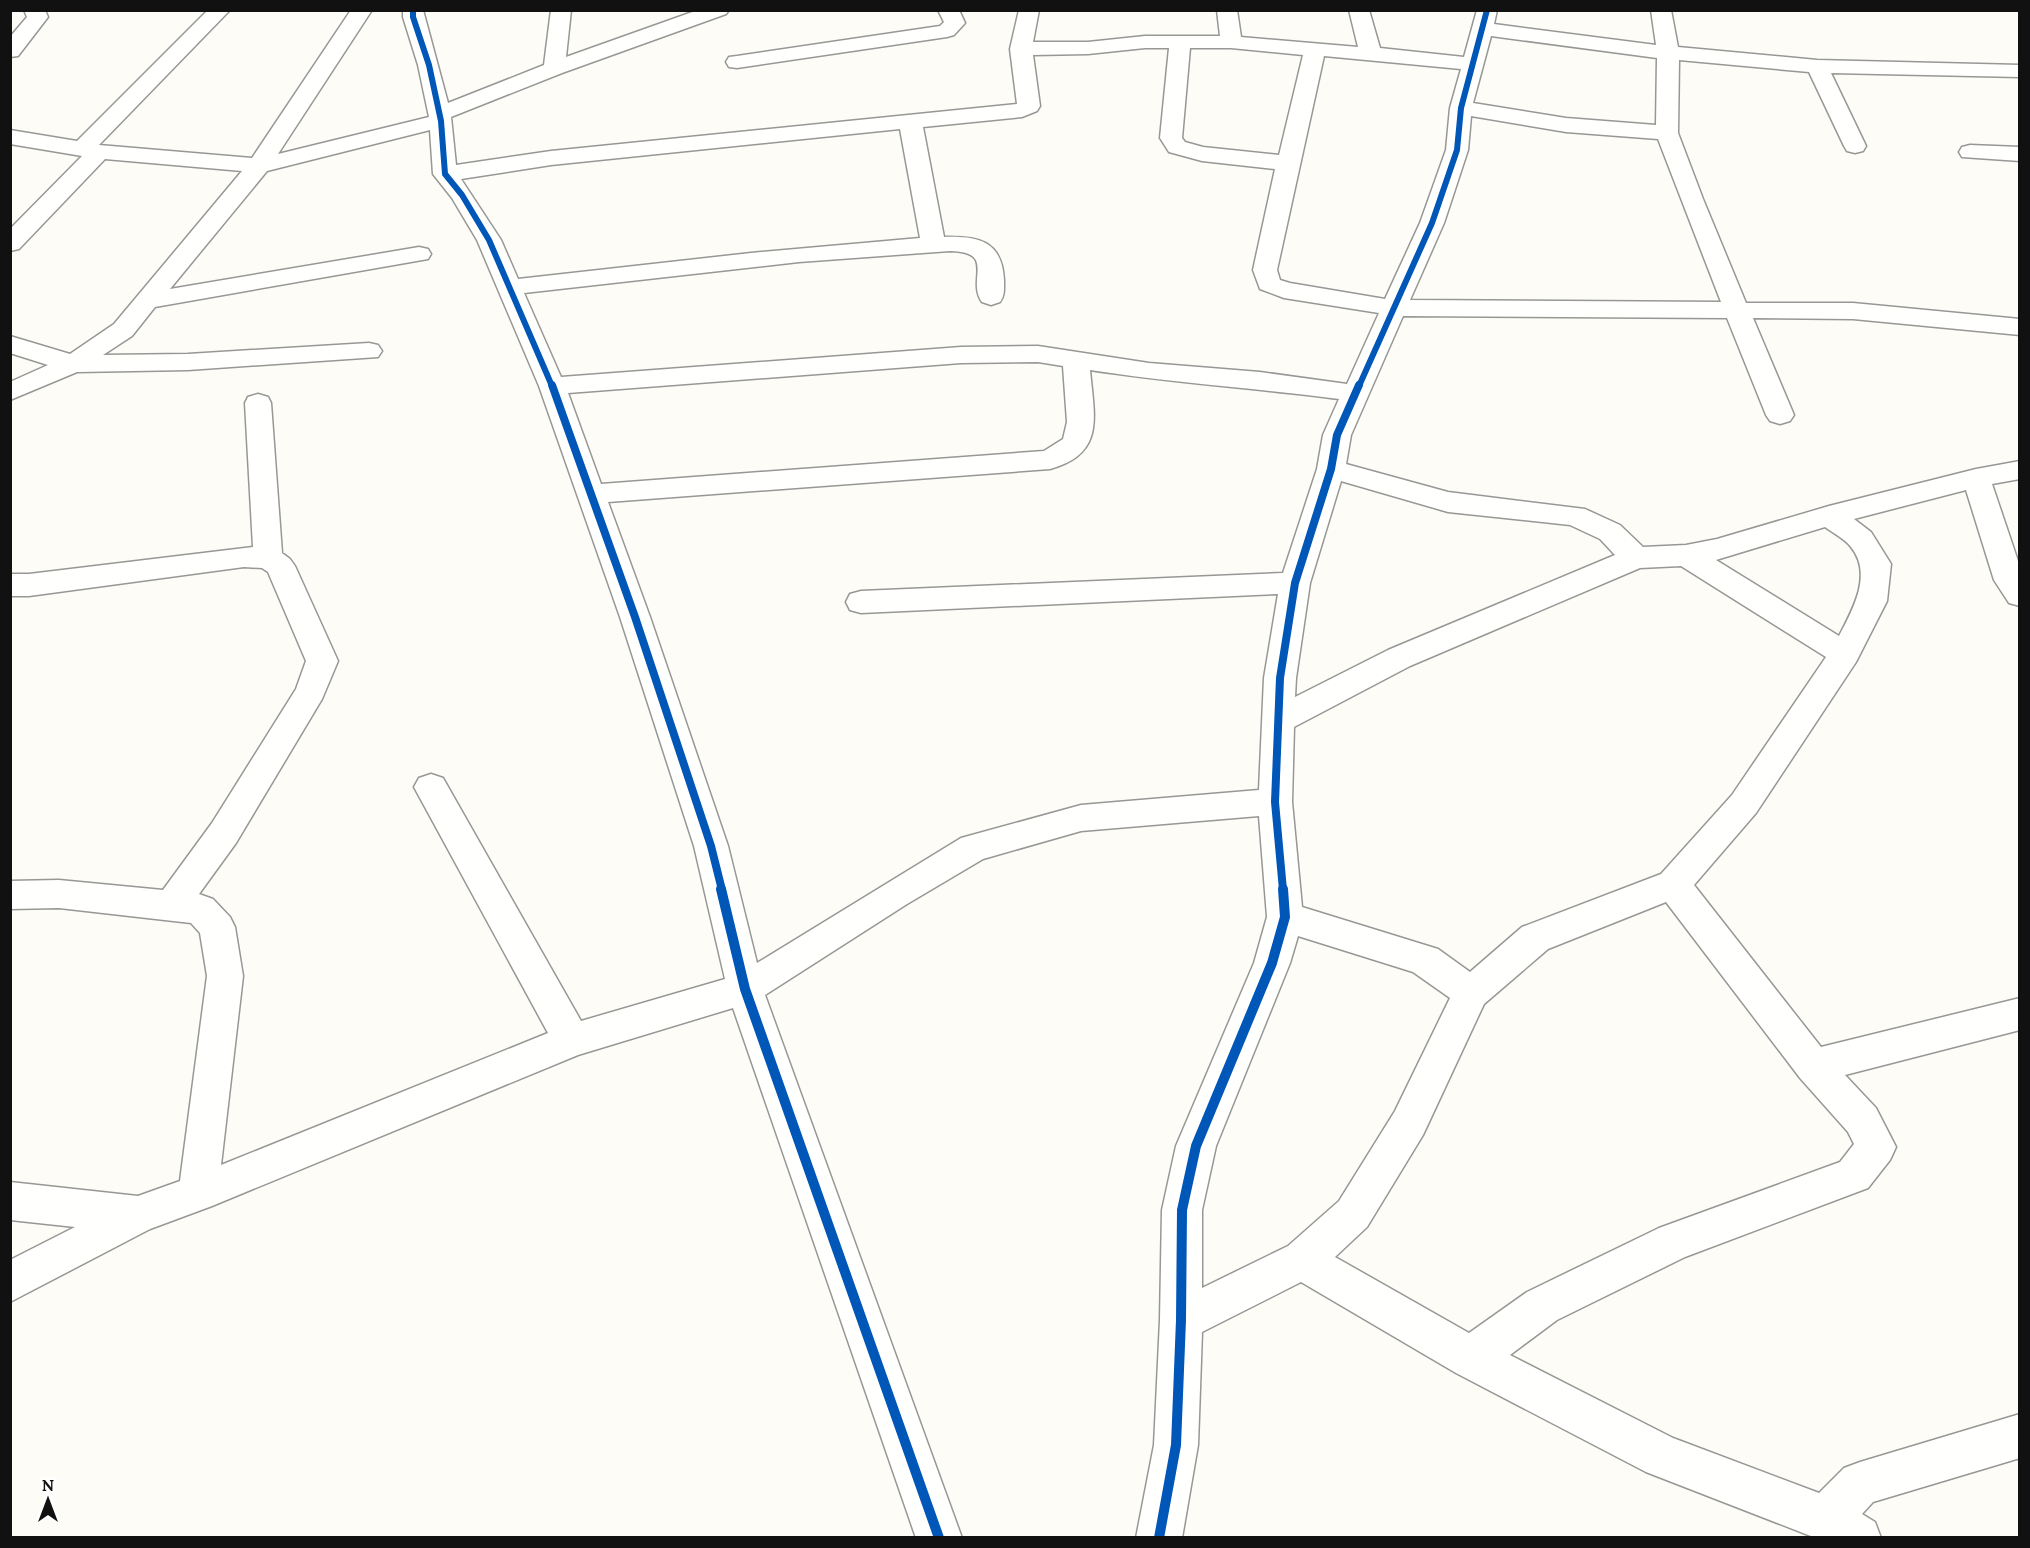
<svg xmlns="http://www.w3.org/2000/svg" width="2030" height="1548" font-family="Lora,serif">
<style>
.lines{fill:none;stroke-linecap:round;stroke-linejoin:round}
.minor-casing{stroke:#979795;stroke-width:3}
.minor{fill:#fffffe;fill-rule:evenodd}
.cycleway-far2-casing{stroke:#fff;stroke-width:9}
.cycleway-far1-casing{stroke:#fff;stroke-width:12}
.cycleway-casing{stroke:#fff;stroke-width:14}
.cycleway-far2{stroke:#0057b8;stroke-width:6}
.cycleway-far1{stroke:#0057b8;stroke-width:8}
.cycleway{stroke:#0057b8;stroke-width:10}
</style>
<rect width="100%" height="100%" fill="#fdfcf7"/>
<g class="lines">
<g class="minor-casing">
<path id="minor" d="M24 10H45L48 17 18 56 10 57V37L27 17Z
M208 10 229 11 99 145 252 158 351 10H372L278 154 429 117 418 65 403 17V10H423L448 103 544 65 551 10H571L566 57 698 10H729L726 14 562 73 451 117 456 165 551 151 1017 104 1010 49 1019 10H1039L1033 42H1088L1145 36H1220L1217 10H1237L1241 37 1358 47 1349 10H1369L1380 48 1464 57 1477 10H1497L1494 24 1656 45 1651 10H1671L1678 47 1817 60 2020 65V77L1831 73 1866 146 1863 151 1855 153 1847 151 1844 146 1809 72 1679 60 1678 133 1703 199 1746 303H1853L2020 319V335L1853 319 1753 318 1794 415 1790 421 1780 424 1770 421 1766 415 1727 318 1403 316 1351 435 1346 464 1448 492 1585 509 1620 525 1643 547 1686 545 1717 539 1829 506 1976 469 2020 461V479L1992 484 2020 567V606L2009 603 1994 580 1966 490 1854 519 1871 532 1891 564 1887 601 1856 662 1756 813 1694 885 1821 1047 2020 998V1030L1845 1075 1876 1108 1896 1147 1890 1160 1868 1188 1685 1257 1557 1320 1510 1355 1673 1438 1819 1493 1844 1468 1860 1462 2020 1414V1458L1873 1502 1862 1514 1875 1522 1881 1538H1816L1646 1472 1456 1373 1301 1282 1202 1332 1198 1445 1182 1538H1136L1154 1445 1160 1320 1162 1210 1176 1146 1254 963 1267 917 1259 816 1081 831 983 859 907 904 765 995 962 1538H916L733 1008 578 1055 212 1206 150 1229 10 1302V1260L75 1227 10 1220V1182L138 1196 180 1181 207 976 200 933 191 923 59 908 10 909V881L59 880 163 890 212 823 296 689 306 661 268 572 262 568 244 567 29 596H10V574H29L253 547 245 403 248 397 258 394 268 397 271 403 282 553 290 559 295 566 338 661 322 699 236 843 199 894 213 899 230 917 235 927 243 976 221 1165 548 1033 414 787 419 778 431 774 443 778 581 1021 725 979 694 846 620 617 539 386 477 240 452 198 433 174 430 130 267 171 170 289 419 247 428 249 431 254 428 259 155 307 132 336 103 355 188 354 369 343 378 345 382 351 378 357 188 370 77 372 10 400V382L48 365 10 353V336L70 354 114 324 242 171 105 159 19 249 10 251V229L82 156 10 144V130L77 141ZM1491 36 1657 58 1656 125 1566 118 1473 103ZM1145 48H1169L1160 138 1169 152 1202 161 1275 169 1253 270 1260 289 1284 298 1379 313 1347 384 1260 372 1149 363 1038 346 961 347 561 377 524 293 799 262 950 251C997 252 966 280 982 302L991 305 1000 302C1005 295 1004 288 1004 280 1002 240 977 236 944 237L923 127 1022 117 1037 111 1040 106 1033 55 1088 54ZM1190 48H1231L1303 55 1279 155 1203 147 1185 142 1182 138ZM1324 56 1461 69 1450 108 1446 150 1420 223 1385 299 1290 283 1280 280 1277 270ZM1471 116 1566 132 1658 139 1721 302 1410 300 1444 223 1468 150ZM900 129 920 238 751 253 518 279 501 240 461 179 551 165ZM1038 362 1063 366 1067 422 1063 439 1044 451 601 484 568 393 961 363ZM1090 370C1173 383 1256 388 1339 399L1323 435 1317 469 1283 573 861 591 850 594 846 602 850 610 861 613 1278 594 1264 678 1259 790 1081 805 961 838 757 963 728 846 650 617 608 502 1050 469C1106 454 1094 416 1090 370ZM1341 481 1448 512 1570 525 1600 539 1615 555 1388 650 1295 697 1296 678 1310 583ZM1825 527C1833 533 1845 539 1851 547 1873 574 1853 609 1839 636L1716 560ZM1681 566 1826 657 1732 795 1661 874 1522 927 1470 972 1438 949 1302 907 1292 802 1294 727 1410 666 1640 568ZM1666 902 1800 1078 1848 1132 1854 1144 1840 1162 1659 1228 1527 1292 1469 1333 1335 1257 1367 1227 1423 1135 1484 1004 1548 949ZM1298 936 1413 972 1450 998 1395 1111 1339 1201 1288 1246 1202 1288V1210L1216 1146 1290 963Z
M938 10H959L965 23 954 35 947 37 737 68 729 67 726 62 729 57 737 56 940 26 944 22Z
M1970 145 2020 147V161L1962 157 1959 152 1962 147Z"/>
</g>
<use href="#minor" class="minor"/>
<g class="cycleway-far2-casing">
<path id="cycleway-far2" d="M413 10V17L429 65 441 121 445 174 462 195 489 240 552 386
M1359 386 1432 223 1457 150 1461 108 1487 10"/>
</g>
<g class="cycleway-far1-casing">
<path id="cycleway-far1" d="M552 385 635 617 711 846 722 890
M1283 890 1275 802 1280 678 1295 583 1331 469 1337 435 1359 385"/>
</g>
<g class="cycleway-casing">
<path id="cycleway" d="M721 889 745 989 939 1538
M1159 1538 1176 1445 1181 1320 1182 1210 1196 1146 1272 963 1285 917 1283 889"/>
</g>
<use href="#cycleway-far2" class="cycleway-far2"/>
<use href="#cycleway-far1" class="cycleway-far1"/>
<use href="#cycleway" class="cycleway"/>
</g>
<rect width="2030" height="1548" fill="none" stroke="#111111" stroke-width="24"/>
<g transform="translate(48 1500)" stroke="#ffffff" stroke-width="4.5" paint-order="stroke">
<path d="M0-4.5L10 22L0 15L-10 22Z" fill="#111111"/>
<text y="-9" font-size="16" font-weight="bold" text-anchor="middle" fill="#111111">N</text>
</g>
</svg>
